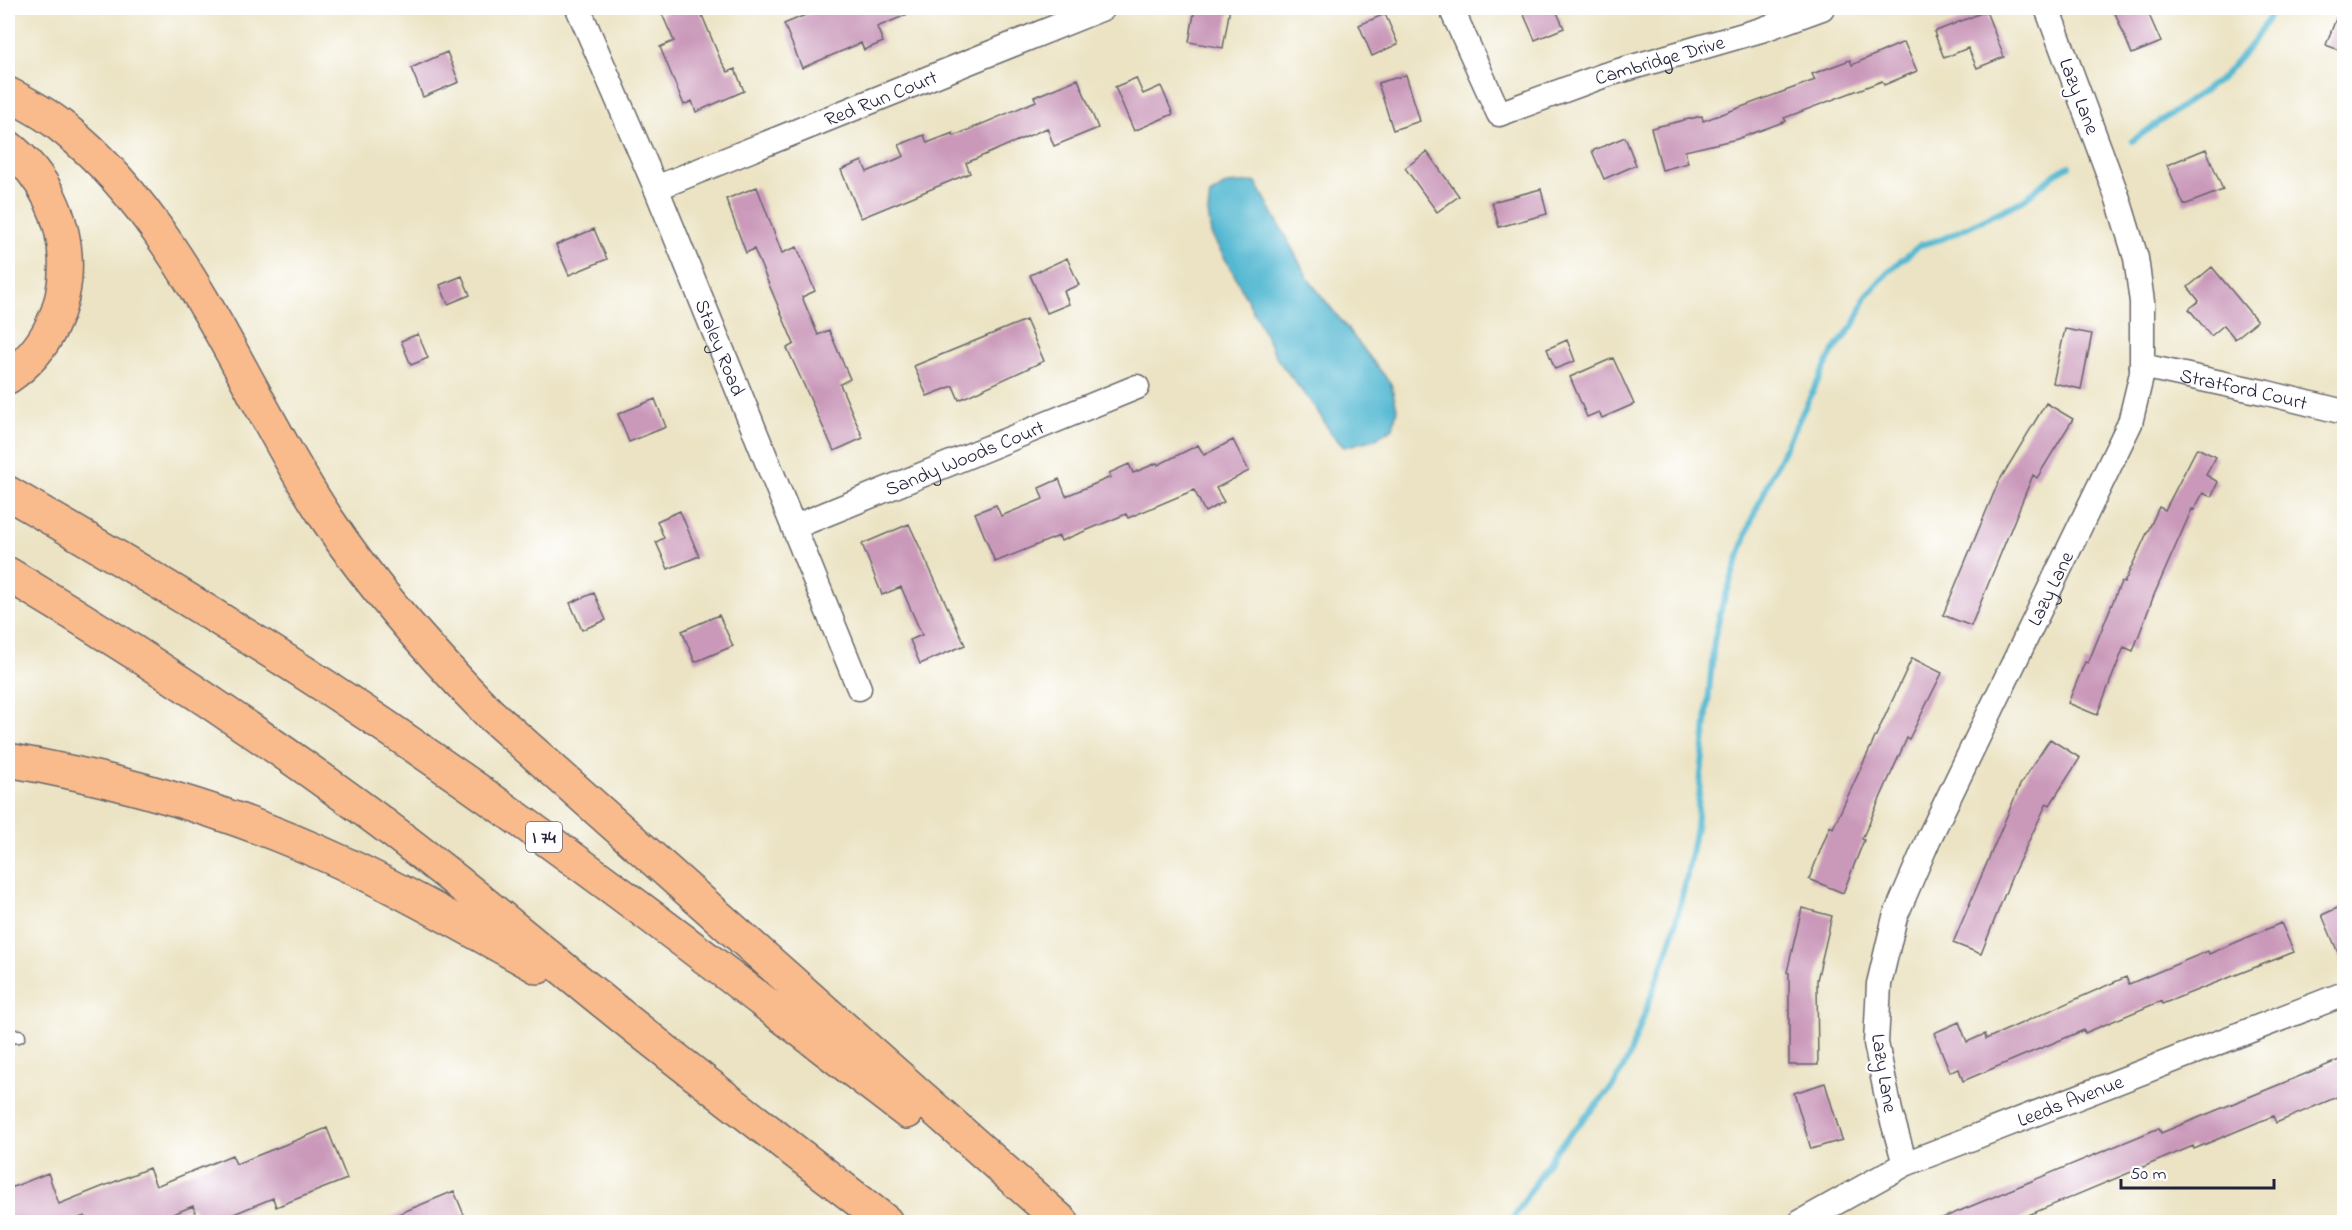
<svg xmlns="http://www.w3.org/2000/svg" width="2352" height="1230" font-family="'Indie Flower',sans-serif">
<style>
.water{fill:#53b8d1;stroke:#3a6d86;stroke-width:1.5}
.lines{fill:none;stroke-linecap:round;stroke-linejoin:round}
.stream{stroke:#53b8d1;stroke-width:6}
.building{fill:#ca99ba}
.lane-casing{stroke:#68666b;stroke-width:15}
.street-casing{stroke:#68666b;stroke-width:27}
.highway-casing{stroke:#68666b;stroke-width:36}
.lane{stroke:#fff;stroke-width:12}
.street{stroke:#fff;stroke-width:24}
.highway{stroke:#fabb8c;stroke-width:33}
.labels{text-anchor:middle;stroke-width:4.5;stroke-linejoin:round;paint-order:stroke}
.shield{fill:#fff;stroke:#646476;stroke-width:1.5}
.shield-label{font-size:18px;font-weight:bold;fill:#22223b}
.street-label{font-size:20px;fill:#22223b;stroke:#fff}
</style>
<rect width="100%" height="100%" fill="#fff"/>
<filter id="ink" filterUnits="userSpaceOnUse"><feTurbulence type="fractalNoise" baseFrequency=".0167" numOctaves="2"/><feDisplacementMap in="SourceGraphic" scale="12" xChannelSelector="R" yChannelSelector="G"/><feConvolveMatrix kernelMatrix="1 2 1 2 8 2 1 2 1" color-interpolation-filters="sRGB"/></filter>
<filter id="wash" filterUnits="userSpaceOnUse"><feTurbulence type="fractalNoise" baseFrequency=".008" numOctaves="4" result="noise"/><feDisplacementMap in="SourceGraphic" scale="24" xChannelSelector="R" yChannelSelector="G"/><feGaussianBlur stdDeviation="1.35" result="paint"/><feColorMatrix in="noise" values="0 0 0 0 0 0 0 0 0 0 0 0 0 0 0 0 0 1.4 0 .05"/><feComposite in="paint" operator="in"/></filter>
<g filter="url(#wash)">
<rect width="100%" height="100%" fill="#ebe3c3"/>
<path class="water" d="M1256 182 1309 280 1391 384 1397 409 1393 428 1375 439 1344 447 1332 435 1317 410 1278 360 1235 276 1211 234 1208 212 1210 195 1227 184Z"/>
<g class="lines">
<path class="stream" d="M2132 141 2222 78 2254 41 2275 8
M1511 1222 1555 1151 1613 1086 1628 1059 1657 980 1672 937 1686 880 1696 827 1714 641 1721 609 1751 521 1772 474 1832 353 1855 323 1866 296 1891 269 1920 245 1942 239 2022 201 2055 174 2069 166"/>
</g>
<g id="blocks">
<path class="building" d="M677 8H699L721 61 728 72 735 69 744 91 696 112 692 101 684 105 660 47 674 41 662 14Z
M822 8H923L877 27 883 42 864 50 861 43 802 68 784 24Z
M1195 8H1230L1223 48 1189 42Z
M1521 8H1555L1564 28 1535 40Z
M2113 8H2146L2161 42 2132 54Z
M2340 8H2344V52L2326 45Z
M1986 11 2004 57 1977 68 1968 48 1944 58 1934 32Z
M1385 14 1398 44 1372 56 1359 25Z
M1904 42 1917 71 1884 85 1882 81 1784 118 1786 121 1737 139 1685 151 1688 163 1662 170 1651 128 1702 116 1703 121 1815 80 1812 74 1850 60 1852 65Z
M447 52 459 82 423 97 411 68Z
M1406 75 1420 121 1393 130 1378 83Z
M1136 78 1143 94 1161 86 1173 114 1134 131 1115 87Z
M1078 79 1098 128 1054 146 1047 128 966 163 970 173 861 218 841 170 862 161 867 172 904 156 899 145 924 135 927 143 953 133 954 136 1036 101 1034 97Z
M1625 137 1636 165 1604 179 1592 151Z
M2206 149 2223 190 2184 205 2167 165Z
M1427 152 1459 196 1437 212 1405 168Z
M757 187 782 253 797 247 815 291 802 297 818 335 829 330 850 379 840 384 863 438 834 451 787 348 794 344 754 249 746 253 726 199Z
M1541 189 1547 214 1499 227 1492 202Z
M594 229 607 259 569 275 556 245Z
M1067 258 1079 285 1064 291 1069 304 1047 313 1030 275Z
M2212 267 2257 321 2235 339 2224 325 2211 336 2189 309 2199 301 2188 287Z
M462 276 470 295 448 304 440 285Z
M1026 320 1044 361 959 400 953 386 927 396 914 366Z
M2065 329 2092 334 2081 389 2053 383Z
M418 334 428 358 411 365 401 341Z
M1567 340 1575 361 1555 369 1547 349Z
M1613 358 1634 404 1602 418 1599 412 1587 417 1570 377Z
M655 399 666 427 629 442 618 414Z
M2046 403 2073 419 2037 478 2033 475 1971 626 1943 615 1998 483Z
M1233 440 1249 471 1216 488 1224 502 1205 512 1194 490 1128 518 1126 514 1061 541 1059 536 995 562 975 513 996 505 1001 516 1043 499 1039 488 1059 479 1066 496 1111 477 1109 473 1129 464 1133 473 1157 463 1158 465 1198 445 1204 455Z
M2197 448 2216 457 2206 475 2218 482 2211 497 2203 493 2194 510 2192 509 2154 595 2133 651 2124 647 2097 715 2068 703 2085 662 2088 663 2121 582 2124 583 2159 507 2165 510Z
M680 511 699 556 668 569 656 542 664 538 657 521Z
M909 524 965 645 920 664 910 640 922 635 901 587 882 595 862 544Z
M594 593 606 620 582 630 570 603Z
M719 615 733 646 695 662 682 631Z
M1912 658 1942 673 1909 739 1907 738 1862 839 1864 840 1843 893 1809 879 1830 826 1833 828Z
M2050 739 2080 758 2050 805 2047 803 2012 876 1981 954 1953 943 2020 785Z
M2344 905V967L2322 915Z
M1802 908 1832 916 1817 980 1818 1065H1789V973L1787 972Z
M2281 923 2294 952 2162 1004 2161 1001 2085 1033 2084 1030 1963 1081 1959 1069 1950 1072 1934 1033 1959 1022 1967 1042 1985 1034 1986 1039 2126 977 2129 984 2208 951 2209 954Z
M2344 1058V1094L2276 1123 2273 1116 2194 1149 2193 1146 2012 1222H1933L2159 1128 2161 1133Z
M1825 1083 1842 1140 1811 1149 1794 1093Z
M327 1128 347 1179 276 1207 273 1198 214 1222H199L193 1206 153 1222H88L85 1216 66 1222H8V1189L48 1173 59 1204 149 1168 156 1186 232 1155 236 1164Z
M454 1191 467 1222H379Z"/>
</g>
</g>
<g filter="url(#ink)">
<use href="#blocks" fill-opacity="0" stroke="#68666b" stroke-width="1.5"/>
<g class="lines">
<g class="lane-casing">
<path id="lane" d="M8 1037 19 1036"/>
</g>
<g class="street-casing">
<g id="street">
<path id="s1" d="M578 8 656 188 859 688"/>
<path id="s2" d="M1451 8 1499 114 1605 75 1761 30 1822 8"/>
<path id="s3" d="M656 188 1103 8"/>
<path id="s4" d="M2142 366 2267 393 2344 412"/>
<path id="s5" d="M794 527 1137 387"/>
<path id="s6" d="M1905 1164 1890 1111 1876 1043 1879 984 1895 917 1929 838 2130 423 2142 373V302L2136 258 2118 199 2047 8"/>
<path id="s7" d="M1801 1222 1905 1164 2344 994"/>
</g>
</g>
<g class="highway-casing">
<path id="highway" d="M8 94C26 103 45 113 62 127 184 222 243 392 327 519 374 590 430 653 490 714L1062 1222
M8 147C81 203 88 322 8 377
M8 493C142 571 276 651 404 739 577 857 742 985 907 1112
M8 574C127 645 243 722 356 804 443 867 525 938 609 1006 700 1080 794 1150 886 1222
M8 760C122 780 236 813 341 862 409 894 473 931 538 967"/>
</g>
<use href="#lane" class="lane"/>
<use href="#street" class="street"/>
<use href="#highway" class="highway"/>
</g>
</g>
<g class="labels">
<rect class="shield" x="526" y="822" width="36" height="30" rx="4.5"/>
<g class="shield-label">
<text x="544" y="843">I 74</text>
</g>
<g class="street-label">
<text dy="7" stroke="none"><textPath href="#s2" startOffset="286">Cambridge Drive</textPath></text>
<text transform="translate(2080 96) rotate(69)" y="7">Lazy Lane</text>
<text dy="7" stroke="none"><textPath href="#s3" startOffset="242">Red Run Court</textPath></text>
<text dy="7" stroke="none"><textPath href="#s1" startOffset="368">Staley Road</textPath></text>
<text dy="7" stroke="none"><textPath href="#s4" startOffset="104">Stratford Court</textPath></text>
<text dy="7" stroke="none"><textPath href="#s5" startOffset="184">Sandy Woods Court</textPath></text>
<text dy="7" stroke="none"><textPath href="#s6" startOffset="616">Lazy Lane</textPath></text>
<text transform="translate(1885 1073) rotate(81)" y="7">Lazy Lane</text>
<text dy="7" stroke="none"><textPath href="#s7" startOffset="296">Leeds Avenue</textPath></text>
</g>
</g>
<rect width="2352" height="1230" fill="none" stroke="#fff" stroke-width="30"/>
<path d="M2121 1179v9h153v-9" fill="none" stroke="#22223b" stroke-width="3"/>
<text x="2130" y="1179" font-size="18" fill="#22223b" stroke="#ffffff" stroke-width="4.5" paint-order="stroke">50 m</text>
</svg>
